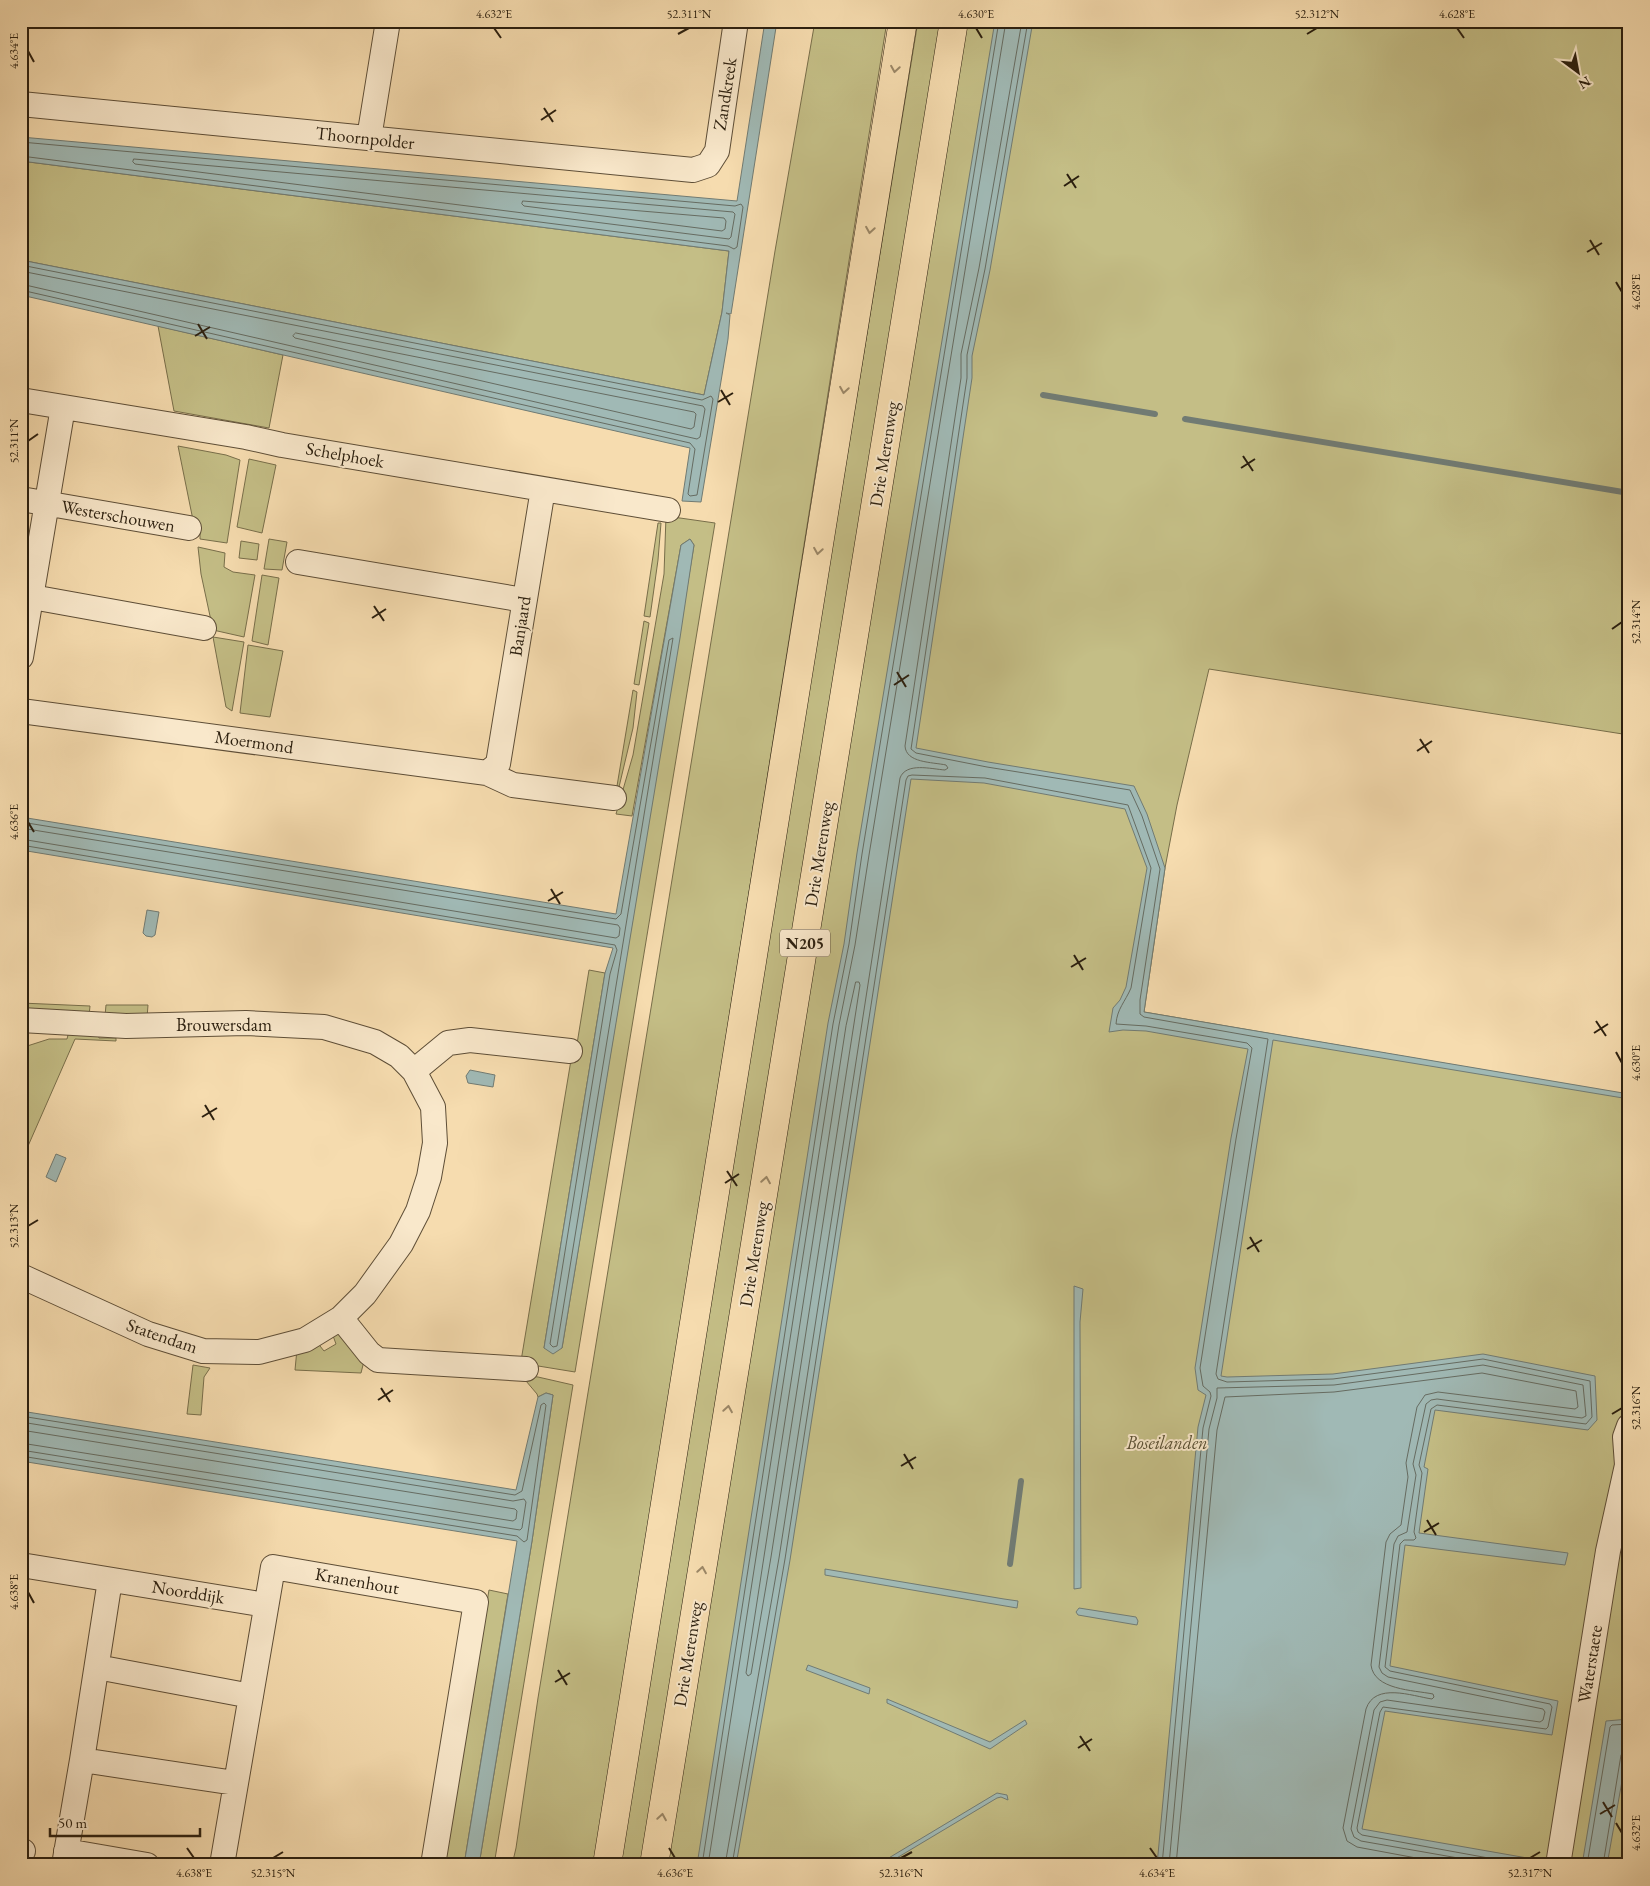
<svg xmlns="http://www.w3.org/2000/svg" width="1650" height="1886" font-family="'EB Garamond',serif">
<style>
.green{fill:#c4be86;stroke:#786e4a}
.water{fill:#a0b9b5;stroke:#717b73}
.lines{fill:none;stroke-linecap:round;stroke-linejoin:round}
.shore{stroke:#666c62;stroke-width:1}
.stream{stroke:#717b73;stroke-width:6}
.minor-casing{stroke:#5e4e37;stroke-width:26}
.highway-casing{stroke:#2b1f0f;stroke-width:29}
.minor{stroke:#f9e8cb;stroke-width:24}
.highway{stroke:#f6dcaf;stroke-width:28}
.oneway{stroke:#9b8767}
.ticks{fill:none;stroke:#2b1f0f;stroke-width:2}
.labels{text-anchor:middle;stroke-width:4;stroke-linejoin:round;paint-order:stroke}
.shield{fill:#f9e8cb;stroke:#695b47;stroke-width:1}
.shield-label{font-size:16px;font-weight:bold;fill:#2b1f0f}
.street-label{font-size:18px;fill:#2b1f0f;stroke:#f9e8cb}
.park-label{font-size:18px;font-style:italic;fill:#594f33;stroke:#f9e8cb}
.neatline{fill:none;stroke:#2b1f0f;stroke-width:2}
.ticks-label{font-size:12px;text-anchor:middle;fill:#2b1f0f}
</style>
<rect width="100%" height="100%" fill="#f6dcaf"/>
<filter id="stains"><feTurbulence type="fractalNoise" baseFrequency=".004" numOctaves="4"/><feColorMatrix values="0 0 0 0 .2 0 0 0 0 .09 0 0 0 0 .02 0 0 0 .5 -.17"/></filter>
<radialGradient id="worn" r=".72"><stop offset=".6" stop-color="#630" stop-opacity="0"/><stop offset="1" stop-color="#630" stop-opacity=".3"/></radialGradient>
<path class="green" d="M815 21H887L595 1865H512L516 1848 538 1698 775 251Z
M918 21H941L645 1865H617Z
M966 21H1629V735L1209 669 1177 805 1165 868 1144 1012 1629 1095V1865H665Z
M21 161 729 251 722 312 704 395 21 260Z
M158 326 283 355 269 428 174 411Z
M178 446 226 455 240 460 227 543 200 539V529L195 530Z
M249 459 276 465 262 533 237 527Z
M666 516 715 523 575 1372 526 1364 521 1361 571 1060 578 1061 581 1051 577 1044 589 970 605 973 544 1348H562L694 545 690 539 681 545 632 816 616 814 633 755 664 574Z
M658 523H661L658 560 650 617 644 616Z
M269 539 287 542 282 570 264 569Z
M241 541 259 544 257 560 239 558Z
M198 547 225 553 224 567 233 572 255 575 244 637 213 630 201 574Z
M262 575 279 578 268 645 252 641Z
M644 621 649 623 639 685 634 684Z
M213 637 244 642 232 711 226 707Z
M248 645 283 651 270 717 240 713Z
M633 690 637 692 633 728 619 787 617 786Z
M21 1003 90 1006 89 1016 21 1013Z
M106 1005H148L147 1018 105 1016Z
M69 1031 98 1033 99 1038H116V1041L75 1039 21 1162V1048L49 1039H67Z
M341 1329 365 1357 361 1373 295 1370 297 1349 317 1340 320 1346 324 1351 336 1344 332 1333Z
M193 1365 210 1368 204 1377 201 1415 187 1414Z
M505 1373 538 1377 573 1385 494 1865H479L532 1541 553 1395 546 1393 538 1397 537 1394 526 1381 504 1379Z
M489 1590 508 1594 464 1865H443Z"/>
<path class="water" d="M765 21H777L731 314 726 313 730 315 728 339 701 502 682 501 690 448 21 295V260L704 395 722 312 729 251 21 161V137L737 201Z
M995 21H1033L990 270 972 356V378L916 748 988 762 1134 786 1147 814 1165 868 1144 1012 1629 1094V1099L1273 1040 1221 1376 1227 1377 1333 1374 1483 1354 1595 1376 1597 1420 1588 1430 1435 1410 1424 1467 1428 1469 1419 1533 1568 1553 1565 1565 1405 1545 1390 1666 1558 1701 1552 1735 1385 1711 1362 1829 1533 1859 1532 1865H1157L1198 1427 1206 1395 1198 1390 1195 1368 1231 1138 1248 1049 1146 1031 1123 1030 1109 1032 1113 1008 1120 1000 1126 987 1147 868 1125 809 984 783 911 779 790 1560 736 1865H697L828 1023 844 944 857 853Z
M690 539 694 545 680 638 562 1348 553 1354 544 1348 605 973 613 948 21 850V817L616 914 681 545Z
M147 910 159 912 155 935 152 937 146 936 143 933Z
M470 1070 495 1075 493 1087 468 1083 466 1076Z
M56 1154 66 1158 56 1182 46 1177Z
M1074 1286 1083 1289 1080 1322 1081 1588 1074 1589Z
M546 1393 553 1395 532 1541 479 1865H464L517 1541 21 1461V1411L516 1490 538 1397Z
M825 1569 1004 1599 1018 1601 1017 1608 825 1575Z
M1079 1608 1136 1617 1138 1621 1137 1625 1078 1615 1076 1612Z
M808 1665 870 1688 869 1694 806 1670Z
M887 1699 990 1742 1025 1720 1027 1724 990 1749 887 1703Z
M1629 1719V1742L1607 1865H1582L1606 1721Z
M997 1793 1007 1795 1008 1800 1001 1797 997 1798 885 1865H877Z"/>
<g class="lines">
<path class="shore" d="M1028 21 985 269 967 355V378L911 749 916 753 987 767 1130 790 1142 816 1160 869 1140 1000V1014L1144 1017 1268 1039 1216 1374 1218 1379 1227 1382 1333 1379 1483 1359 1590 1381 1592 1417 1586 1424 1437 1405 1431 1409 1419 1465 1422 1473 1414 1532 1416 1538 1414 1540H1404L1400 1544 1385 1667 1390 1671 1550 1704 1552 1707 1548 1727 1546 1729 1383 1707 1380 1712 1357 1828 1358 1832 1362 1835 1527 1865
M21 142 735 206 741 204 743 207 737 247 734 249 728 246 21 156
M134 159 733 212 735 214 731 237 729 239 135 164 133 162Z
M523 201 724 218 726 221 725 229 722 231 524 206 522 204Z
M21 265 702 400 711 396 713 399 697 495 690 496 688 494 695 449 690 443 21 290
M21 271 703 406 705 409 700 437 697 439 21 284
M296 333 694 412 696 414 694 427 691 429 295 338 293 336Z
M21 822 616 919 621 914 669 640 673 638 557 1346 553 1347 550 1344 610 974 617 950 615 945 21 845
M21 828 618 925 620 928 619 936 616 938 21 839
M856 982H859L860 985 771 1557 751 1674 748 1676 746 1673 846 1026Z
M21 1416 515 1495 522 1491 541 1405 544 1403 546 1405 527 1540 524 1542 517 1536 21 1456
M21 1422 513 1501 524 1499 526 1502 522 1528 520 1530 21 1450
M21 1430 515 1509 517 1511 516 1519 513 1521 21 1443
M702 1865 833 1024 849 944 862 854 999 21
M708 1865 839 1025 855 945 869 855 1006 21
M725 1865 779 1558 900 778C906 762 931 769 945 770L948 768 946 765C932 762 906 763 905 746L961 378V354L979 268 1022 21
M732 1865 785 1559 906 780 908 776 912 775 985 778 1128 805 1151 868 1131 988C1125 1002 1117 1009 1116 1024L1146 1026 1247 1043 1252 1048 1236 1139 1200 1368 1203 1386 1210 1392 1211 1396 1203 1428 1162 1865
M1169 1865 1209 1429 1217 1398V1388L1334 1385 1483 1365 1583 1385 1586 1416 1582 1418 1437 1399 1431 1400 1426 1404 1413 1464 1416 1475 1407 1532 1398 1536 1394 1544 1379 1667 1382 1673 1388 1677 1543 1709 1545 1712 1543 1720 1540 1722 1387 1700 1380 1702 1374 1710 1351 1829 1354 1837 1361 1841 1498 1865
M1176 1865 1217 1430 1225 1397 1334 1392 1482 1373 1576 1391 1578 1407 1575 1409 1438 1392 1425 1395 1417 1407 1406 1463 1408 1477 1401 1525 1390 1534 1386 1542 1371 1665C1374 1690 1413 1690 1433 1694L1434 1697 1432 1699C1412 1696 1375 1682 1366 1709L1343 1828 1347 1841 1357 1847 1454 1865
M1587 1865 1610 1727 1612 1725 1629 1724
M1603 1865 1621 1755 1624 1751 1629 1750"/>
<path class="stream" d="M1043 395 1155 414
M1185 419 1629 493
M1010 1564 1021 1481"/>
<g class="minor-casing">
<path id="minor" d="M21 104 693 170 708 165 717 151 736 21
M369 138 388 21
M21 400 246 437 282 445 668 510
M21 499 189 528
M298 562 524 600
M21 595 204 628
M21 657 63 407
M21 711 487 773 498 764 543 489
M487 773 513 785 614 798
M21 1020 126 1026 246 1023 324 1027 375 1042 399 1056 414 1071 433 1107 435 1143 429 1177 418 1211 401 1244 365 1294 341 1318
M414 1071 448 1043 470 1040 570 1051
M21 1276 148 1334 203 1351 259 1352 305 1340 341 1318 369 1353 378 1360 526 1369
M21 1565 266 1605
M97 1667 251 1696
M82 1760 235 1783
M21 1851H23
M66 1851 147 1865
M64 1865 82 1760 110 1580
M222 1865 273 1567 476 1602 433 1865
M1558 1865 1608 1551 1627 1465 1625 1437 1629 1426"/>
</g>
<g class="highway-casing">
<path id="highway" d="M607 1865 903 21
M654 1865 954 21"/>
</g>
<use href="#minor" class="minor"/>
<use href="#highway" class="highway"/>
</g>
<defs><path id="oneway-chevron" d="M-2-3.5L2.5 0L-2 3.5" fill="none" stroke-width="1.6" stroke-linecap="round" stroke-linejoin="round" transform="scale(1.25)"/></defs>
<g class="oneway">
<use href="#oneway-chevron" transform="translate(895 69) rotate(99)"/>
<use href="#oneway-chevron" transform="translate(870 230) rotate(99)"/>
<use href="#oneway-chevron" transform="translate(844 390) rotate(99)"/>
<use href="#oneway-chevron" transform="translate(818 551) rotate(99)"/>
<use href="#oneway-chevron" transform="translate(766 1180) rotate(-81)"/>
<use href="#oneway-chevron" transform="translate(728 1409) rotate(-81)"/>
<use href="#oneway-chevron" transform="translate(702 1570) rotate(-81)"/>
<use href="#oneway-chevron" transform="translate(662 1817) rotate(-81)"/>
</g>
<path class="ticks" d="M494 28 501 38M976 28 982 38M1457 28 1464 38M678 34 689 28M1307 34 1317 28M28 51 34 62M544 108 553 122M541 120 556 110M1067 174 1076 188M1064 186 1079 176M1590 240 1599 255M1587 252 1602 243M1616 282 1622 292M198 324 207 339M195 336 210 327M721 390 730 405M718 402 733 393M28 441 38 434M1243 456 1253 471M1241 468 1255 459M374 606 384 621M372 618 386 609M1612 629 1622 622M897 672 906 687M894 685 909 675M1420 739 1429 753M1417 751 1432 741M28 822 34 832M551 889 560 904M548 901 563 892M1074 955 1083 970M1071 967 1086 958M1596 1021 1606 1036M1594 1033 1608 1024M1616 1052 1622 1063M205 1105 214 1120M202 1117 217 1108M727 1171 737 1186M725 1183 739 1174M28 1226 38 1220M1250 1237 1259 1252M1247 1249 1262 1240M381 1388 390 1402M378 1400 393 1390M1612 1414 1622 1408M904 1454 913 1469M901 1466 916 1457M1427 1520 1436 1535M1424 1532 1439 1523M28 1592 34 1603M558 1670 567 1685M555 1682 570 1673M1080 1736 1090 1751M1078 1748 1092 1739M1603 1802 1612 1817M1600 1814 1615 1805M1616 1823 1622 1833M187 1848 194 1858M669 1848 675 1858M1150 1848 1157 1858M273 1858 283 1852M901 1858 912 1852M1530 1858 1540 1852"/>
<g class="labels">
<rect class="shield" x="780" y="929.5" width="50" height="27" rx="4"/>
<g class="shield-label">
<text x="805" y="949">N205</text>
</g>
<g class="street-label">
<text transform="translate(725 94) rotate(-81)" y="6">Zandkreek</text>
<text transform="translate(365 138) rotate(6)" y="6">Thoornpolder</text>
<text transform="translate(884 454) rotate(-81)" y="6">Drie Merenweg</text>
<text transform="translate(345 455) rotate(10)" y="6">Schelphoek</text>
<text transform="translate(118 516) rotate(10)" y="6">Westerschouwen</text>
<text transform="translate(520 626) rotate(-81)" y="6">Banjaard</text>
<text transform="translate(254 742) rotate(8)" y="6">Moermond</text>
<text transform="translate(819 854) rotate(-81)" y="6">Drie Merenweg</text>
<text x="224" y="1031">Brouwersdam</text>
<text transform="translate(754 1254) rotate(-81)" y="6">Drie Merenweg</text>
<text transform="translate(162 1336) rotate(19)" y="6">Statendam</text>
<text transform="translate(357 1581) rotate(10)" y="6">Kranenhout</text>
<text transform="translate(188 1592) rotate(9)" y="6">Noorddijk</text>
<text transform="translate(688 1654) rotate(-81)" y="6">Drie Merenweg</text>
<text transform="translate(1590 1664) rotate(-81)" y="6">Waterstaete</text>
</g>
<g class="park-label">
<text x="1167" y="1449">Boseilanden</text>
</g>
</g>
<rect width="1650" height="1886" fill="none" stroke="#f6dcaf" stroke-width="55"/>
<g transform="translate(1578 72) rotate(148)" stroke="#f9e8cb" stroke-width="4" paint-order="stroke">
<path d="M0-4L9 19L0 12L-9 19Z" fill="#2b1f0f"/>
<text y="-8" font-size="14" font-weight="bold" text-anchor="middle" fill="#2b1f0f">N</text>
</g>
<path d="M50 1828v8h150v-8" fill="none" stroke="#2b1f0f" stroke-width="2.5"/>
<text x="58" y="1828" font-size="15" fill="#2b1f0f" stroke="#f9e8cb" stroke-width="4" paint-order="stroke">50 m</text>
<rect x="28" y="28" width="1594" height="1830" class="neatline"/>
<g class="ticks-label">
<text x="494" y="18">4.632°E</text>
<text x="689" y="18">52.311°N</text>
<text x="976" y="18">4.630°E</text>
<text x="1317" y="18">52.312°N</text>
<text x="1457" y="18">4.628°E</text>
<text transform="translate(14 51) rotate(-90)" y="4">4.634°E</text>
<text transform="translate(1636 292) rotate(-90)" y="4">4.628°E</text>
<text transform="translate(14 441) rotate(-90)" y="4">52.311°N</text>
<text transform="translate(1636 622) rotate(-90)" y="4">52.314°N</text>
<text transform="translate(14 822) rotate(-90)" y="4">4.636°E</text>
<text transform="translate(1636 1063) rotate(-90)" y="4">4.630°E</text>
<text transform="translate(14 1226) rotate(-90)" y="4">52.313°N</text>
<text transform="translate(1636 1408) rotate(-90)" y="4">52.316°N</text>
<text transform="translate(14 1592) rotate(-90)" y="4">4.638°E</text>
<text transform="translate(1636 1833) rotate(-90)" y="4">4.632°E</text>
<text x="194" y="1877">4.638°E</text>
<text x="273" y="1877">52.315°N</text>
<text x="675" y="1877">4.636°E</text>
<text x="901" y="1877">52.316°N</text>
<text x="1157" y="1877">4.634°E</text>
<text x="1530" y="1877">52.317°N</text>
</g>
<rect width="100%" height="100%" filter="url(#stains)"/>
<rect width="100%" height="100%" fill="url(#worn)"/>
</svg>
